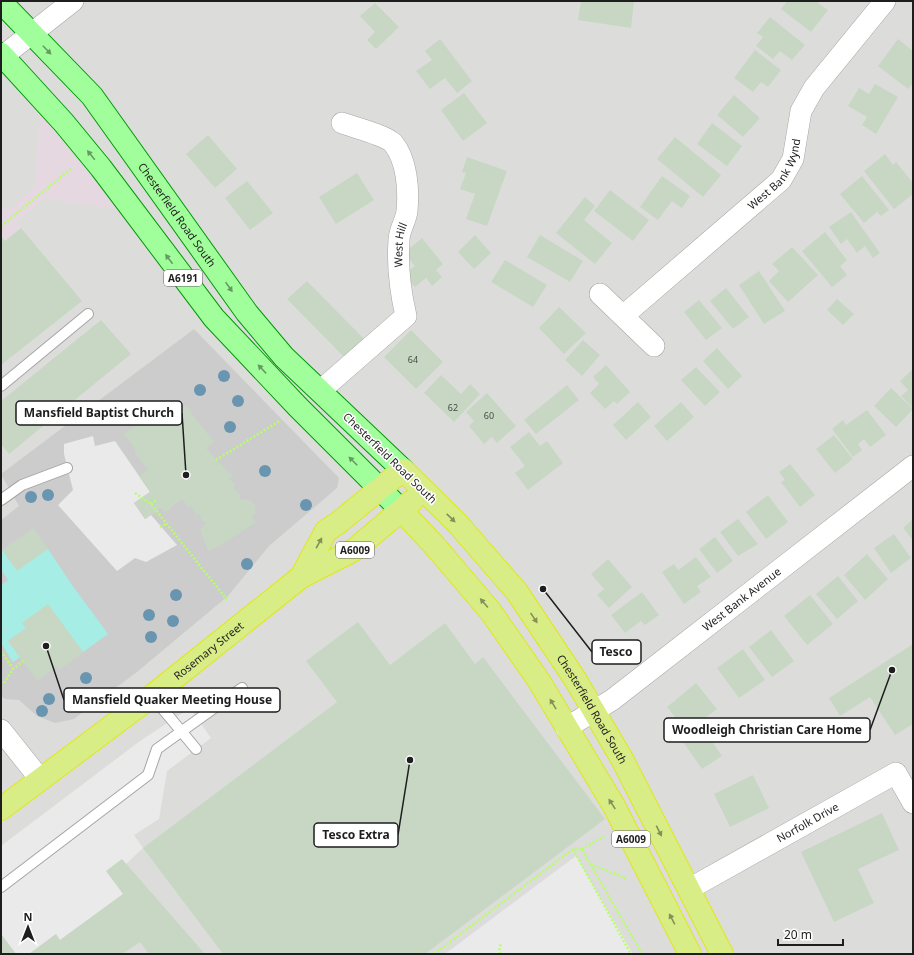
<svg xmlns="http://www.w3.org/2000/svg" width="914" height="955" font-family="'Noto Sans',sans-serif">
<style>
.residential{fill:#dcdddb}
.religious{fill:#ccc}
.grass{fill:#a6eee5}
.parking{fill:#eaeaea}
.plaza{fill:#e6d8e1}
.building{fill:#c7d7c4}
.lines{fill:none;stroke-linecap:round;stroke-linejoin:round}
.lane-casing{stroke:#a5a5a5;stroke-width:12}
.street-casing{stroke:#a5a5a5;stroke-width:22}
.primary-casing{stroke:#009907;stroke-width:24}
.highway-casing{stroke:#e0e718;stroke-width:24}
.path{stroke:#b6ff66;stroke-width:2.5;stroke-dasharray:2 2;stroke-linecap:butt}
.lane{stroke:#fff;stroke-width:10}
.street{stroke:#fff;stroke-width:21}
.primary{stroke:#a0ff9a;stroke-width:22}
.highway{stroke:#d9ed86;stroke-width:22}
.tree{fill:#6995b0}
.oneway{fill:#669a62}
.oneway2{fill:#859057}
.labels{text-anchor:middle;stroke-width:3;stroke-linejoin:round;paint-order:stroke}
.number-label{font-size:9px;fill:#484c48}
.shield{fill:#fff;stroke:#626262;stroke-width:1}
.shield-label{font-size:10px;font-weight:bold;fill:#1e1e1e}
.street-label{font-size:11px;fill:#1e1e1e;stroke:#fff}
.leader{fill:none;stroke:#1e1e1e;stroke-width:1.5}
.callout-dot{fill:#1e1e1e;stroke:#fff;stroke-width:1.5}
.callout{fill:#fff;stroke:#1e1e1e;stroke-width:1.5}
.callout-label{font-size:12px;text-anchor:middle;font-weight:bold;fill:#1e1e1e}
</style>
<rect width="100%" height="100%" fill="#e4f0e4"/>
<path class="residential" d="M1 1H913V954H1Z"/>
<path class="religious" d="M194 329 339 478 337 488 269 546 228 596 137 672 74 719 55 723 37 716 19 700 5 699 1 697V520L19 506 1 474Z"/>
<path class="grass" d="M48 549 72 585 108 634 83 652 48 605 22 623 26 628 8 641 20 657 13 662 1 643V585L8 580 1 569V551Z"/>
<path class="parking" d="M93 436 95 446 115 441 150 492 134 503 145 519 151 515 177 545 146 562 135 558 117 571 58 505 73 490 64 454V444Z
M190 708 211 738 167 771 159 819 134 835 143 848 126 864 123 894 60 940 56 934 29 954H16L1 934V846L140 741Z
M576 856 633 954H445Z"/>
<path class="plaza" d="M40 114 117 210 45 198 16 222 21 228 5 241 1 236V205L7 211 35 187Z"/>
<path class="building" d="M581 1H634L631 28 578 20Z
M787 1H820L818 3 828 10 811 32 781 9Z
M375 3 399 27 376 49 367 40 375 32 360 16Z
M770 17 805 45 792 60 780 51 773 59 756 46 763 37 757 33Z
M440 39 472 81 457 93 445 78 430 89 416 71 432 60 425 51Z
M898 39 913 51V83L908 89 878 66Z
M755 50 781 70 768 87 761 82 753 92 734 78Z
M875 84 898 97 876 134 862 125 867 117 848 106 859 88 869 94Z
M464 93 487 123 463 141 441 110Z
M734 95 760 118 743 137 717 115Z
M712 123 742 146 727 166 697 144Z
M208 135 237 169 215 188 186 154Z
M675 137 721 175 703 197 657 159Z
M885 154 893 165 896 162 913 183V194L894 209 864 171Z
M467 157 507 171 487 226 466 219 475 194 460 189 466 173 462 172Z
M357 173 374 200 336 224 319 197Z
M662 176 690 196 682 208 672 201 658 220 640 207Z
M862 176 889 210 881 216 877 212 864 223 840 194Z
M247 181 273 213 250 230 225 198Z
M610 190 649 220 633 241 594 211Z
M585 197 595 206 584 220 612 243 595 264 556 233Z
M851 212 880 253 873 258 865 246 857 253 847 239 841 244 829 227Z
M21 228 82 301 1 365V236L5 241Z
M825 232 847 260 840 266 847 275 832 287 802 251Z
M475 235 491 253 474 269 458 252Z
M540 235 583 261 570 282 527 257Z
M422 238 443 264 436 270 442 277 432 286 426 278 415 287 404 274 415 266 404 253Z
M792 247 818 275 788 302 769 281 779 271 772 264Z
M505 260 547 285 533 307 491 282Z
M759 271 785 311 764 324 739 285Z
M307 281 366 341 347 360 287 299Z
M726 288 749 317 733 329 710 301Z
M837 299 854 314 843 325 827 310Z
M699 300 722 328 706 340 684 312Z
M559 307 586 333 564 354 539 328Z
M101 320 131 354 9 454 1 444V401Z
M411 330 443 362 416 389 384 357Z
M583 340 600 355 582 376 565 360Z
M717 348 742 376 728 389 703 361Z
M606 365 630 392 617 404 614 401 605 409 590 393 599 384 593 377Z
M696 367 720 392 705 406 681 380Z
M913 369V408L901 396 908 390 900 381Z
M441 375 461 394 470 384 480 394 454 422 424 393Z
M567 385 579 400 536 434 524 420Z
M891 388 913 409 896 427 874 406Z
M487 393 516 426 497 443 492 437 484 444 469 426 474 421 466 412Z
M174 399 180 409 186 406 214 442 206 448 224 468 233 475 229 479 235 484 234 489 240 494V499L249 500 255 505 256 513 251 516 256 522 226 542 208 551 200 530 207 522 202 521 199 513 196 515 192 506 189 508 182 499 165 512 161 508 145 519 134 503 150 492 139 476 148 470 135 453V449L124 434Z
M638 402 651 417 626 440 613 425Z
M681 402 694 417 667 441 654 426Z
M867 410 886 435 870 447 864 439 858 444 862 450 853 457 832 429 843 420 846 425Z
M529 432 540 446 547 441 563 463 528 490 515 473 525 466 510 447Z
M834 435 853 459 835 473 816 449Z
M790 464 815 495 800 507 781 482 785 480 779 472Z
M768 495 788 522 766 539 746 512Z
M738 519 758 544 738 556 720 532Z
M913 519V540L903 528Z
M33 528 48 549 17 571 2 550Z
M894 534 911 558 891 573 874 548Z
M715 537 733 561 717 573 699 549Z
M867 554 888 579 865 600 844 575Z
M696 557 711 577 697 586 701 592 684 604 662 572 674 564 678 570Z
M608 559 632 587 609 608 597 595 604 589 591 574Z
M838 576 858 601 837 619 816 594Z
M642 592 659 615 645 625 641 621 625 633 611 615Z
M810 595 833 624 807 645 784 616Z
M48 604 83 652 59 670 57 666 37 681 8 641 26 628 22 623Z
M358 622 390 665 445 623 475 664 483 657 605 819 425 954H223L143 848 337 702 306 661Z
M771 630 794 661 772 677 749 647Z
M913 644V724L895 735 870 697 840 716 829 698Z
M743 649 765 680 739 698 717 668Z
M696 683 717 709 687 732 667 707Z
M701 725 722 756 702 769 681 739Z
M753 775 769 808 730 827 714 794Z
M882 813 899 850 858 869 874 903 834 922 801 852Z
M122 859 205 954H149L140 942 122 954H29L56 934 60 940 123 894 106 871Z
M1 934 16 954H1Z"/>
<g class="lines">
<g class="lane-casing">
<path id="lane" d="M1 386 88 314
M1 500 22 485 67 468
M152 696 196 749
M1 887 148 775 157 749 242 688"/>
</g>
<g class="street-casing">
<g id="street">
<path d="M3 56 73 1"/>
<path d="M600 294 654 346"/>
<path id="s1" d="M623 316 781 180 793 159 801 111 814 88 885 1"/>
<path id="s2" d="M320 391 406 316C400 290 397 266 399 240 399 230 406 221 407 211 409 189 407 160 393 143 385 135 353 127 342 123"/>
<path id="s3" d="M566 728 612 700 913 466"/>
<path d="M1 730 40 779"/>
<path id="s4" d="M689 889 896 773 913 803"/>
</g>
</g>
<g class="primary-casing">
<g id="primary">
<path id="s5" d="M1 2 92 96 247 313 284 357 403 470"/>
<path d="M1 54 64 123 101 168 214 318 298 407 401 510"/>
</g>
</g>
<g class="highway-casing">
<g id="highway">
<path d="M401 510 434 545 491 612 539 681 614 806 690 954"/>
<path id="s6" d="M301 577 326 531 338 523 403 470 457 523 517 592 575 679 622 759 722 954"/>
<path id="s7" d="M1 809 152 696 301 577 354 550 412 501"/>
</g>
</g>
<path class="path" d="M1 226 72 168
M216 460 281 420
M135 493 151 504 228 601
M151 504 156 500
M160 527 166 524
M1 651 13 669
M4 683 13 669 23 661
M573 849 631 954
M582 849 604 836
M591 864 627 879
M434 954 573 849H582L642 954
M500 954 499 951 501 943"/>
<use href="#lane" class="lane"/>
<use href="#street" class="street"/>
<use href="#primary" class="primary"/>
<use href="#highway" class="highway"/>
</g>
<g class="tree">
<circle cx="224" cy="376" r="6"/>
<circle cx="200" cy="390" r="6"/>
<circle cx="238" cy="401" r="6"/>
<circle cx="230" cy="427" r="6"/>
<circle cx="265" cy="471" r="6"/>
<circle cx="48" cy="495" r="6"/>
<circle cx="31" cy="497" r="6"/>
<circle cx="306" cy="505" r="6"/>
<circle cx="247" cy="564" r="6"/>
<circle cx="176" cy="595" r="6"/>
<circle cx="149" cy="615" r="6"/>
<circle cx="173" cy="621" r="6"/>
<circle cx="151" cy="637" r="6"/>
<circle cx="86" cy="678" r="6"/>
<circle cx="49" cy="699" r="6"/>
<circle cx="42" cy="711" r="6"/>
</g>
<defs><path id="oneway-solid" d="M-6-.8H1V-3.2L6.5 0L1 3.2V.8H-6Z"/></defs>
<g class="oneway">
<use href="#oneway-solid" transform="translate(47 50) rotate(46)"/>
<use href="#oneway-solid" transform="translate(91 155) rotate(-129)"/>
<use href="#oneway-solid" transform="translate(169 259) rotate(-127)"/>
<use href="#oneway-solid" transform="translate(229 287) rotate(55)"/>
<use href="#oneway-solid" transform="translate(262 369) rotate(-133)"/>
<use href="#oneway-solid" transform="translate(353 461) rotate(-135)"/>
</g>
<g class="oneway2">
<use href="#oneway-solid" transform="translate(451 518) rotate(44)"/>
<use href="#oneway-solid" transform="translate(319 543) rotate(-61)"/>
<use href="#oneway-solid" transform="translate(484 603) rotate(-131)"/>
<use href="#oneway-solid" transform="translate(534 618) rotate(56)"/>
<use href="#oneway-solid" transform="translate(553 704) rotate(-121)"/>
<use href="#oneway-solid" transform="translate(612 804) rotate(-123)"/>
<use href="#oneway-solid" transform="translate(659 831) rotate(63)"/>
<use href="#oneway-solid" transform="translate(672 919) rotate(-118)"/>
</g>
<g class="labels">
<g class="number-label">
<text x="413" y="363">64</text>
<text x="453" y="411">62</text>
<text x="489" y="419">60</text>
</g>
<g class="shield">
<rect x="164" y="270" width="38" height="16" rx="3"/>
<rect x="336" y="542" width="38" height="16" rx="3"/>
<rect x="612" y="831" width="38" height="16" rx="3"/>
</g>
<g class="shield-label">
<text x="183" y="282">A6191</text>
<text x="355" y="554">A6009</text>
<text x="631" y="843">A6009</text>
</g>
<g class="street-label">
<text dy="4" stroke="none"><textPath href="#s1" startOffset="210">West Bank Wynd</textPath></text>
<text dy="4" stroke="none"><textPath href="#s5" startOffset="277">Chesterfield Road South</textPath></text>
<text dy="4" stroke="none"><textPath href="#s2" startOffset="186">West Hill</textPath></text>
<text transform="translate(390 458) rotate(44)" y="4">Chesterfield Road South</text>
<text dy="4" stroke="none"><textPath href="#s3" startOffset="218">West Bank Avenue</textPath></text>
<text dy="4" stroke="none"><textPath href="#s7" startOffset="261">Rosemary Street</textPath></text>
<text dy="4" stroke="none"><textPath href="#s6" startOffset="457">Chesterfield Road South</textPath></text>
<text dy="4" stroke="none"><textPath href="#s4" startOffset="136">Norfolk Drive</textPath></text>
</g>
</g>
<path class="leader" d="M186 475L182 413M543 589L592 652M46 646L64 700M892 670L870 730M410 760L398 835"/>
<g class="callout-dot">
<circle cx="186" cy="475" r="4"/>
<circle cx="543" cy="589" r="4"/>
<circle cx="46" cy="646" r="4"/>
<circle cx="892" cy="670" r="4"/>
<circle cx="410" cy="760" r="4"/>
</g>
<g class="callout">
<rect x="16" y="401" width="166" height="24" rx="4"/>
<rect x="592" y="640" width="49" height="24" rx="4"/>
<rect x="64" y="688" width="216" height="24" rx="4"/>
<rect x="664" y="718" width="206" height="24" rx="4"/>
<rect x="314" y="823" width="84" height="24" rx="4"/>
</g>
<g class="callout-label">
<text x="99" y="417">Mansfield Baptist Church</text>
<text x="616" y="656">Tesco</text>
<text x="172" y="704">Mansfield Quaker Meeting House</text>
<text x="767" y="734">Woodleigh Christian Care Home</text>
<text x="356" y="839">Tesco Extra</text>
</g>
<rect width="914" height="955" fill="none" stroke="#1e1e1e" stroke-width="4"/>
<g transform="translate(28 927)" stroke="#ffffff" stroke-width="3" paint-order="stroke">
<path d="M0-3L7 15L0 10L-7 15Z" fill="#1e1e1e"/>
<text y="-6" font-size="11" font-weight="bold" text-anchor="middle" fill="#1e1e1e">N</text>
</g>
<path d="M778 939v6h65v-6" fill="none" stroke="#1e1e1e" stroke-width="2"/>
<text x="784" y="939" font-size="12" fill="#1e1e1e" stroke="#ffffff" stroke-width="3" paint-order="stroke">20 m</text>
</svg>
